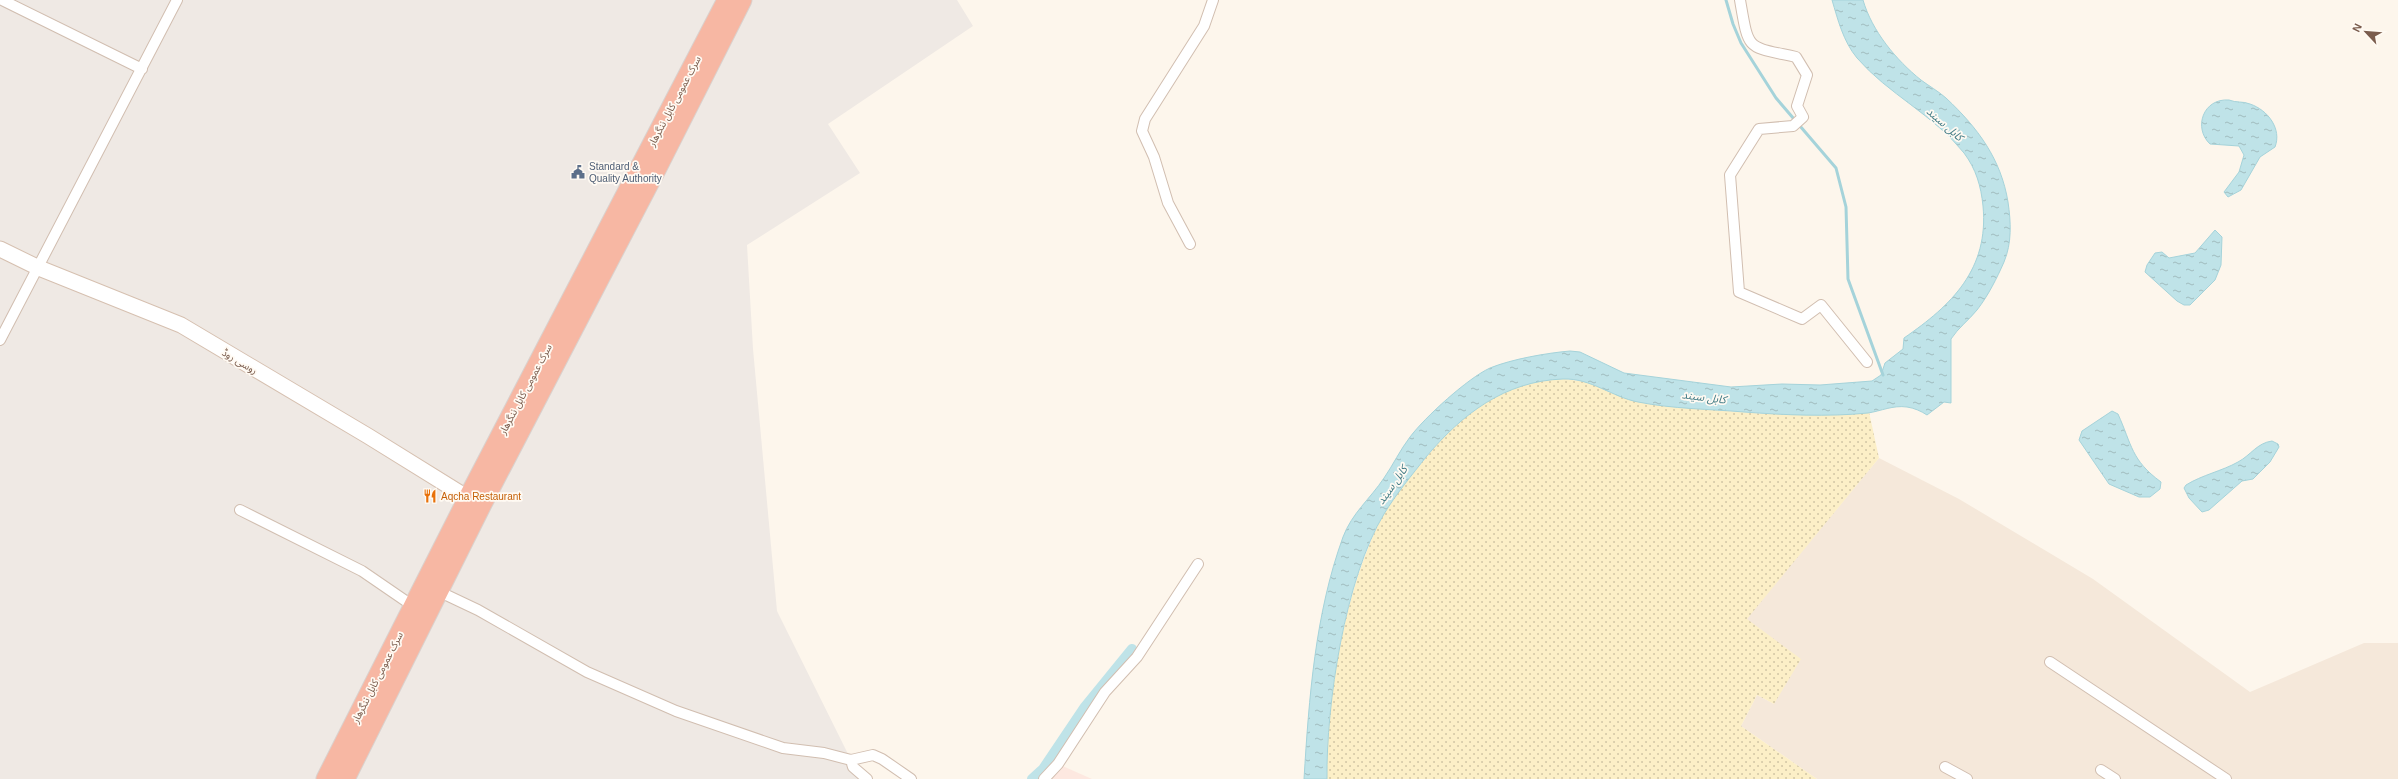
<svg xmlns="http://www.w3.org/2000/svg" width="2398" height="779" font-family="Helvetica,'Noto Sans Arabic',sans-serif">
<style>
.residential{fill:#f5e8da}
.commercial{fill:#fde8e0}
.industrial{fill:#efe9e4}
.sand{fill:url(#sand-dots)}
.water{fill:url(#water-ripples);stroke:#a5d3da}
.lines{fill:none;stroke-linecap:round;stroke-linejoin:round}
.stream{stroke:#a5d3da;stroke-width:3}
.canal{stroke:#bfe3e8;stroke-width:10}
.street-casing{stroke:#d1beb0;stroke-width:12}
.secondary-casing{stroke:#d6c0b0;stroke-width:17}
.highway-casing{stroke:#dad1cd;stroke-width:21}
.street{stroke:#fff;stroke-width:10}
.secondary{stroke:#fff;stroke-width:15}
.highway{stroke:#f7b7a3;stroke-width:19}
.labels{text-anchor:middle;stroke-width:3.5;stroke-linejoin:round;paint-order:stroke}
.street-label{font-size:10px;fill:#7a5c4d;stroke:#fffaf3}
.service-label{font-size:10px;fill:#4e5e75;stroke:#fffaf3;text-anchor:start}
.food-label{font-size:10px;fill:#c56008;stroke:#fffaf3;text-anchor:start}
.water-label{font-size:11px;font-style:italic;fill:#437c86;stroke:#fffaf3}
</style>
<defs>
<pattern id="sand-dots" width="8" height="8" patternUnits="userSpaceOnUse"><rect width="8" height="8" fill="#fcefc7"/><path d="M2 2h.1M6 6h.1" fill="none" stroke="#d1c5a4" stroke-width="1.8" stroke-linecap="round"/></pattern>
<pattern id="water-ripples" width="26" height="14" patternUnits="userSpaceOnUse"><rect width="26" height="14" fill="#bfe3e8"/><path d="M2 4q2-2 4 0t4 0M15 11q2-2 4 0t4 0" fill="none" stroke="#a0bbbe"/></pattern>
</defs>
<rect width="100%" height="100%" fill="#fdf6ec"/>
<path class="residential" d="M1879 458 1959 499 2093 579 2250 692 2364 643H2398V779H1817L1741 726 1757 695 1774 704 1746 619Z"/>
<path class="commercial" d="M1058 764 1092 779H1044Z"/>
<path class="industrial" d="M0 0H957L973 26 828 124 860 173 747 245 753 349 777 611 851 760 867 779H0Z"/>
<path class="sand" d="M1565 379 1587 382 1625 398 1657 405 1766 414 1869 412 1879 458 1747 619 1801 659 1774 704 1757 695 1741 726 1817 779H1327C1326 698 1345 588 1383 515 1393 496 1410 477 1424 460 1448 430 1476 404 1512 388 1528 381 1548 380 1565 379Z"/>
<path class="water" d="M1832 0H1863C1872 31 1896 60 1921 80 1929 86 1938 91 1946 98 1978 128 2001 159 2008 202 2011 222 2012 243 2004 262 1997 278 1988 296 1977 310 1969 320 1958 328 1951 339V403L1944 402 1927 415C1921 411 1914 408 1907 407 1893 405 1881 411 1868 413 1828 417 1784 415 1744 412 1709 409 1673 409 1638 402 1612 397 1591 378 1563 379 1505 381 1462 414 1426 457 1412 475 1396 494 1384 514 1345 578 1326 705 1327 779H1304C1309 698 1315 614 1343 537 1352 513 1370 499 1384 478 1393 465 1400 450 1410 437 1425 417 1468 378 1490 368 1512 359 1547 353 1570 351L1580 352 1624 373 1731 387 1782 384 1820 385 1872 381 1881 375 1885 363 1903 349 1904 338C1952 305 1989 269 1983 206 1981 186 1976 169 1964 153 1934 115 1888 94 1857 58 1843 41 1838 20 1832 0Z
M2229 100C2236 103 2243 101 2250 104 2268 110 2282 129 2275 147L2260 157 2241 190 2228 197 2224 192 2239 172 2244 155 2239 146 2210 144C2193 128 2203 98 2229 100Z
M2215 230 2222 237 2221 265 2215 280 2190 305H2184L2177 301 2145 272 2147 265 2155 253 2162 252 2169 258 2195 253Z
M2112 411 2118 414C2132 445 2131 460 2161 482L2160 489 2150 497H2139L2109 484 2079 440 2082 431Z
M2272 441 2278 444 2279 447 2270 462 2253 479 2242 481 2209 510 2202 512 2189 498 2184 488 2186 485C2202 475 2222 471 2238 462 2251 455 2257 443 2272 441Z"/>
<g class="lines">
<path class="stream" d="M1726 0 1733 24 1741 43 1776 98 1836 168 1846 207 1848 279 1883 375"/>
<path class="canal" d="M1032 779 1043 769 1084 708 1132 649"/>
<g class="street-casing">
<path id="street" d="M2 0 142 69
M1740 0C1749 52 1746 46 1796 57L1807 75 1797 106 1803 117 1793 126 1759 129 1730 175 1739 292 1802 319 1821 305 1867 362
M1190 244 1168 203 1154 157 1142 131 1145 119 1204 26 1213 0
M0 340 177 0
M240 510 362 571 413 606
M440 592 478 610 587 672 676 711 783 748 824 753 851 760 873 755 882 759 911 779
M2050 662 2226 779
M851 760 853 767 867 779
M1945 767 1967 779
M2101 770 2115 779
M1044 779 1058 764 1105 692 1137 657 1198 564"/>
</g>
<g class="secondary-casing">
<path id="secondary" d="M0 249 39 268 181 325 368 436 468 498"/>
</g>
<g class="highway-casing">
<path id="highway" d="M326 779 468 498 727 0
M345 779 481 506 657 168 742 0"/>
</g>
<use href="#street" class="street"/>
<use href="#secondary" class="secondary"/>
<use href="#highway" class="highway"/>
</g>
<defs>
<g id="civic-bare" transform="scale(1.08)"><path d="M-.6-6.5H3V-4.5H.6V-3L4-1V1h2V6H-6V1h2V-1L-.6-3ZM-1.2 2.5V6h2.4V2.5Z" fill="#5c6f8a" stroke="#fffaf3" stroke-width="2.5" paint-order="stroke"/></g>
<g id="restaurant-bare" transform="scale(1.08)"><path d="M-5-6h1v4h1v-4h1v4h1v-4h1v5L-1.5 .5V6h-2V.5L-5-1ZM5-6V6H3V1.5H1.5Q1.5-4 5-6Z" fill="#e8710a" stroke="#fffaf3" stroke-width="2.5" paint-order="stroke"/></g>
</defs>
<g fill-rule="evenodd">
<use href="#civic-bare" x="578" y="172"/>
<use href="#restaurant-bare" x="430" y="496"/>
</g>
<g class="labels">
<g class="street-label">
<text transform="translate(674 101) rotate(-62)" y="4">سرک عمومی کابل ننگرهار</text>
<text transform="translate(240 361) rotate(31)" y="4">روسی روڈ</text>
<text transform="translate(525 389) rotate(-62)" y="4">سرک عمومی کابل ننگرهار</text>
<text transform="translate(377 677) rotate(-63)" y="4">سرک عمومی کابل ننگرهار</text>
</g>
<g class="service-label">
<text x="589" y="170">Standard &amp;<tspan x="589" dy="12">Quality Authority</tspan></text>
</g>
<g class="food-label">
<text x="441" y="500">Aqcha Restaurant</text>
</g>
<g class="water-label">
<text transform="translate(1945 124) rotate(41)" y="4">کابل سيند</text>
<text transform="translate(1704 397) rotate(7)" y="4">کابل سيند</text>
<text transform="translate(1392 485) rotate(-55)" y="4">کابل سيند</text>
</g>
</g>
<g transform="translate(2366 32) rotate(296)" stroke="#fffaf3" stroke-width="3" paint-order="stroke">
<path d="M0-3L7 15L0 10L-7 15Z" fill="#7a5c4d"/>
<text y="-6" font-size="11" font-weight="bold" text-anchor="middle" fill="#7a5c4d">N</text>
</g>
</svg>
